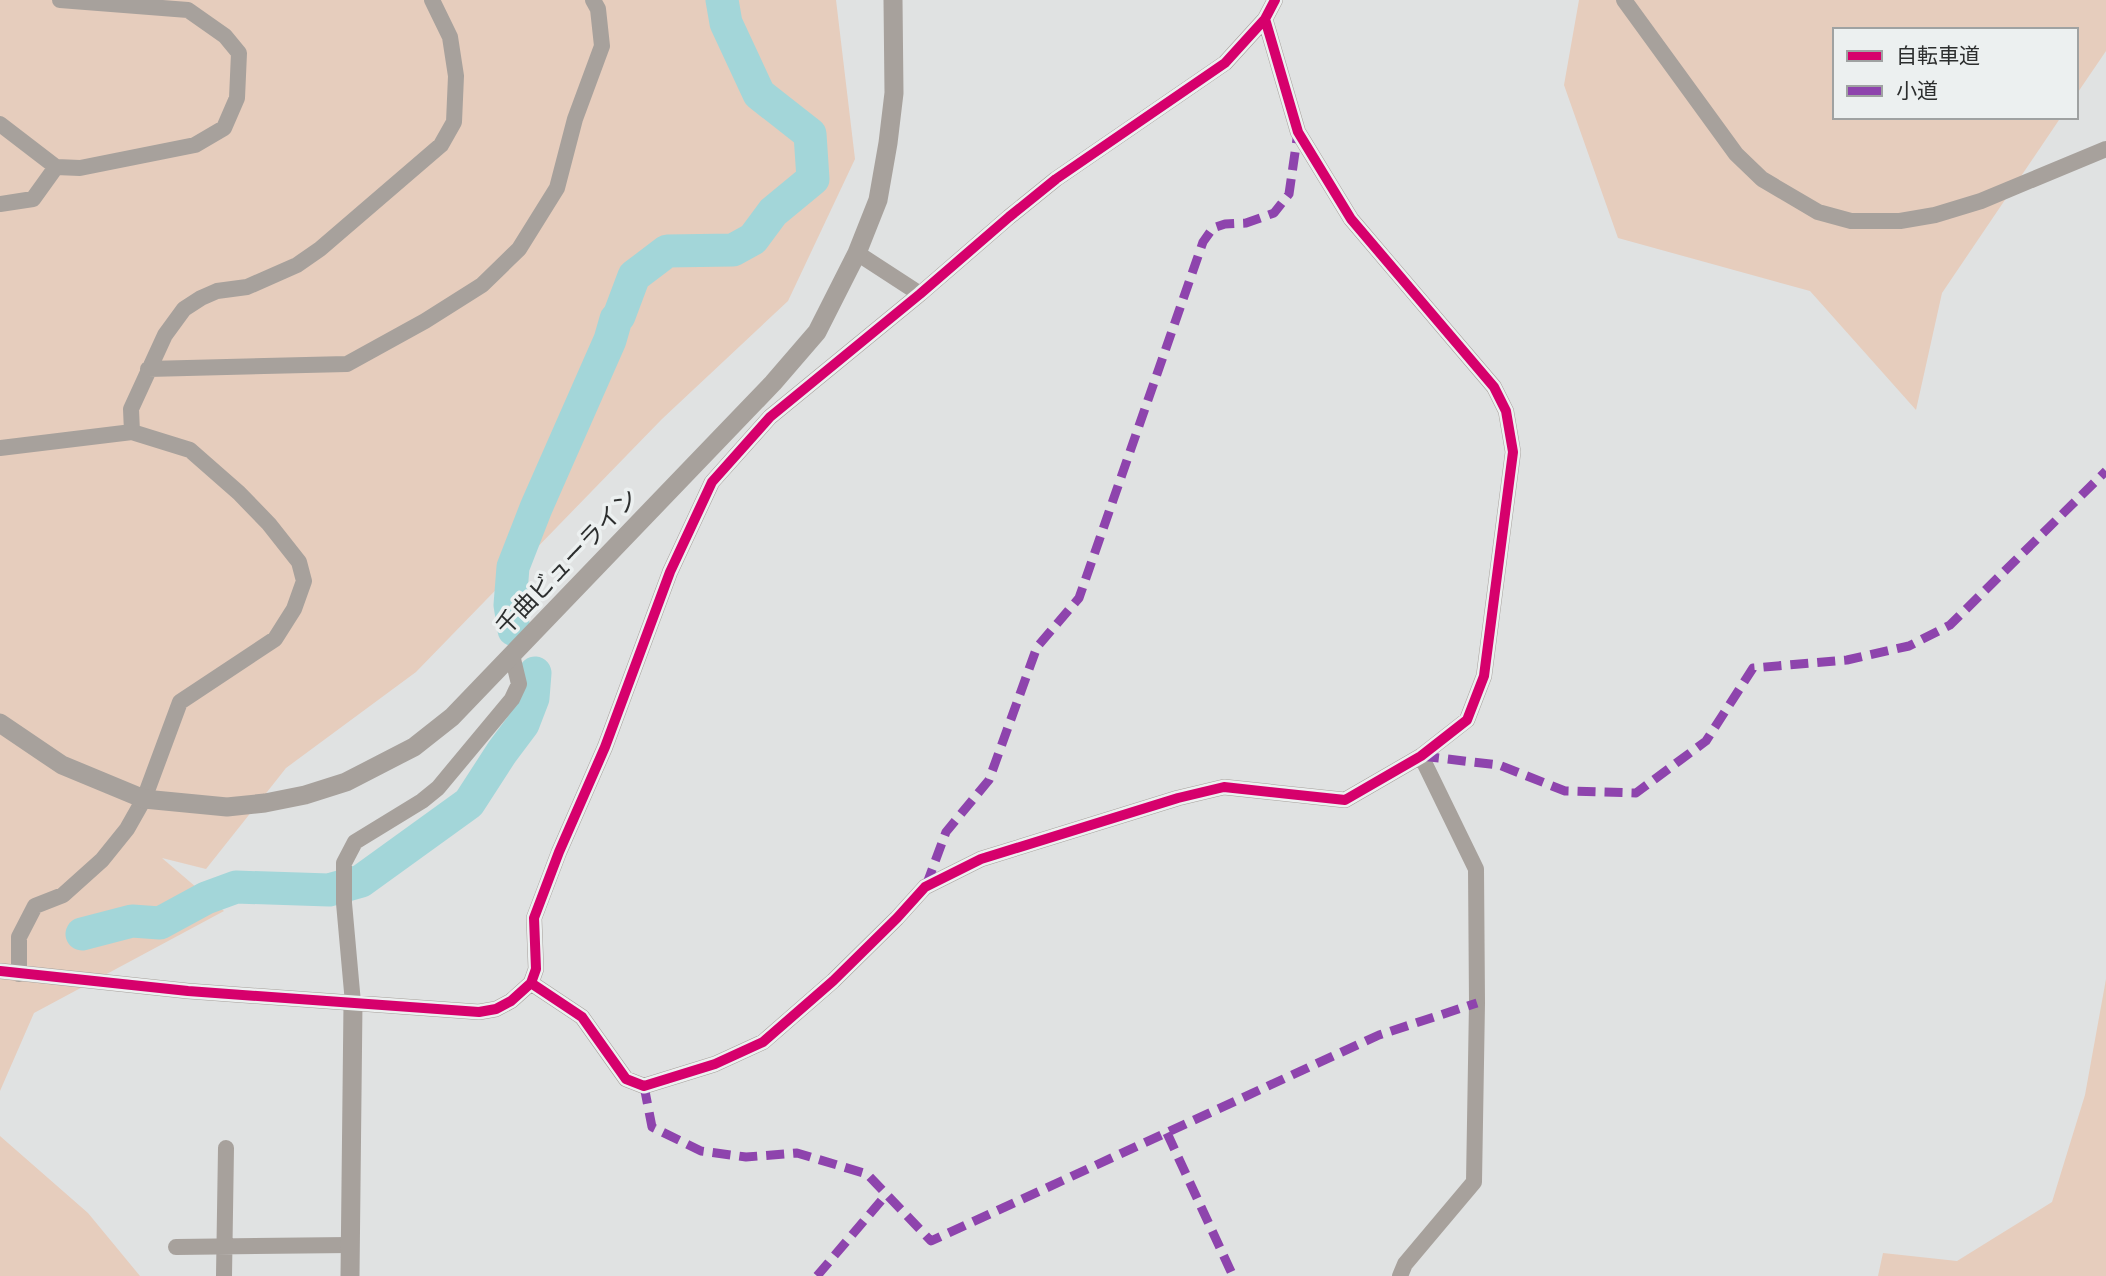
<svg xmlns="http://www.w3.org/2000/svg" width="2106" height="1276" font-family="Karla,'Noto Sans JP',sans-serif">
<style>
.green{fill:#e6cdbd}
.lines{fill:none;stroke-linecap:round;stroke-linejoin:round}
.river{stroke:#a3d6d9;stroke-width:33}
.minor{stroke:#a7a19c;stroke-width:16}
.tertiary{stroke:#a7a19c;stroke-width:19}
.quiet{stroke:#8e44ad;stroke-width:9;stroke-dasharray:18 9;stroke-linecap:butt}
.cycleway-casing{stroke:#ecf0f0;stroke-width:15}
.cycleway{stroke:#d6006c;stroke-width:10}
.labels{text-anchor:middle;stroke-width:7;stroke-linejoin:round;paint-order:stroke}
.street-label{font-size:24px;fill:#2c2e2e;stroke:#ecf0f0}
</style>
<rect width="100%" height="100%" fill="#e0e2e2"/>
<path class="green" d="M0 0H836L855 159 788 301 662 419 416 672 286 768 206 869 162 858 224 911 34 1013 0 1091Z
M1579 0H2106V51L2076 95V30H1835V117H2061L1942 293 1916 410 1810 291 1618 238 1564 85Z
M2106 979V1276H1878L1883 1253 1957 1261 2052 1202 2085 1095Z
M0 1136 88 1213 140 1276H0Z"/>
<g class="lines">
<path class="river" d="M514 630 510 605 513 567 536 508 610 340 616 319 619 316 634 276 667 251 733 250 753 239 773 212 813 179 810 134 759 94 726 23 722 0
M82 934 132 921 160 923 206 898 236 887 329 890 361 881 469 803 502 752 523 724 533 698 535 673"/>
<path class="minor" d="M1624 0 1736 154 1762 179 1818 212 1851 221H1900L1935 215 1981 201 2106 149
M0 124 56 167 80 168 195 145 224 128 237 98 239 53 225 36 188 10 60 0
M0 204 33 199 56 167
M857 253 920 294
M148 369 347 364 425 321 482 285 519 249 557 188 575 119 602 46 598 9 593 0
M132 432 131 409 165 335 184 309 201 298 217 291 247 287 297 265 320 249 441 145 454 122 456 76 450 37 432 0
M0 448 132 432 190 450 239 493 269 524 299 562 304 581 294 609 275 639 180 702 144 799 127 829 102 860 63 895 35 906 19 937V974
M0 971 188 991 479 1012 496 1009 511 1001 531 983 536 969 534 918 559 852 605 747 670 572 712 482 770 417 920 294 1009 217 1056 179 1225 63 1265 19 1275 0
M531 983 582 1017 626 1079 644 1086 715 1064 763 1042 833 981 897 918 925 887 981 859 1178 798 1224 787 1345 800 1421 756 1467 720 1484 676 1513 452 1506 411 1494 387 1351 219 1298 132 1265 19
M353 1003 344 903V863L355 842 422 801 438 788 512 699 519 684 512 655
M176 1247 350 1245
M224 1276 226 1148
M1400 1276 1405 1264 1474 1182 1477 1003 1476 869 1421 756"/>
<path class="tertiary" d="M0 723 62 765 144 799 227 807 265 803 305 795 346 782 414 747 452 717 773 383 817 332 857 253 878 200 888 143 894 93 893 0
M350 1276 353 1003"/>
<path class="quiet" d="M1421 756 1499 765 1565 791 1636 793 1706 741 1753 668 1847 660 1909 646 1950 625 2106 471
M926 886 946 832 989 780 1037 647 1079 598 1203 242 1213 228 1225 224 1246 223 1274 213 1289 194 1298 132
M644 1086 652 1127 701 1151 746 1157 797 1153 867 1174 931 1241 1379 1035 1477 1003
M1167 1133 1233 1276
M817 1276 886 1195"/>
<g class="cycleway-casing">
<path id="cycleway" d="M0 971 188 991 479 1012 496 1009 511 1001 531 983 536 969 534 918 559 852 605 747 670 572 712 482 770 417 920 294 1009 217 1056 179 1225 63 1265 19 1275 0
M531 983 582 1017 626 1079 644 1086 715 1064 763 1042 833 981 897 918 925 887 981 859 1178 798 1224 787 1345 800 1421 756 1467 720 1484 676 1513 452 1506 411 1494 387 1351 219 1298 132 1265 19"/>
</g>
<use href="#cycleway" class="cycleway"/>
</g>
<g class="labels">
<g class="street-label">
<text transform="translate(567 562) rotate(-46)" y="8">千曲ビューライン</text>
</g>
</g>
<rect x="1833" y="28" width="245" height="91" fill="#ecf0f0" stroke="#9fa2a2" stroke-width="2"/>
<rect x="1847" y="51" width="35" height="10" fill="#d6006c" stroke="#9fa2a2" stroke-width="2"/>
<text x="1896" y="63" font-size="21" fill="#2c2e2e">自転車道</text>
<rect x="1847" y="86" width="35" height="10" fill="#8e44ad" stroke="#9fa2a2" stroke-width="2"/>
<text x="1896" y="98" font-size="21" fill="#2c2e2e">小道</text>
</svg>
